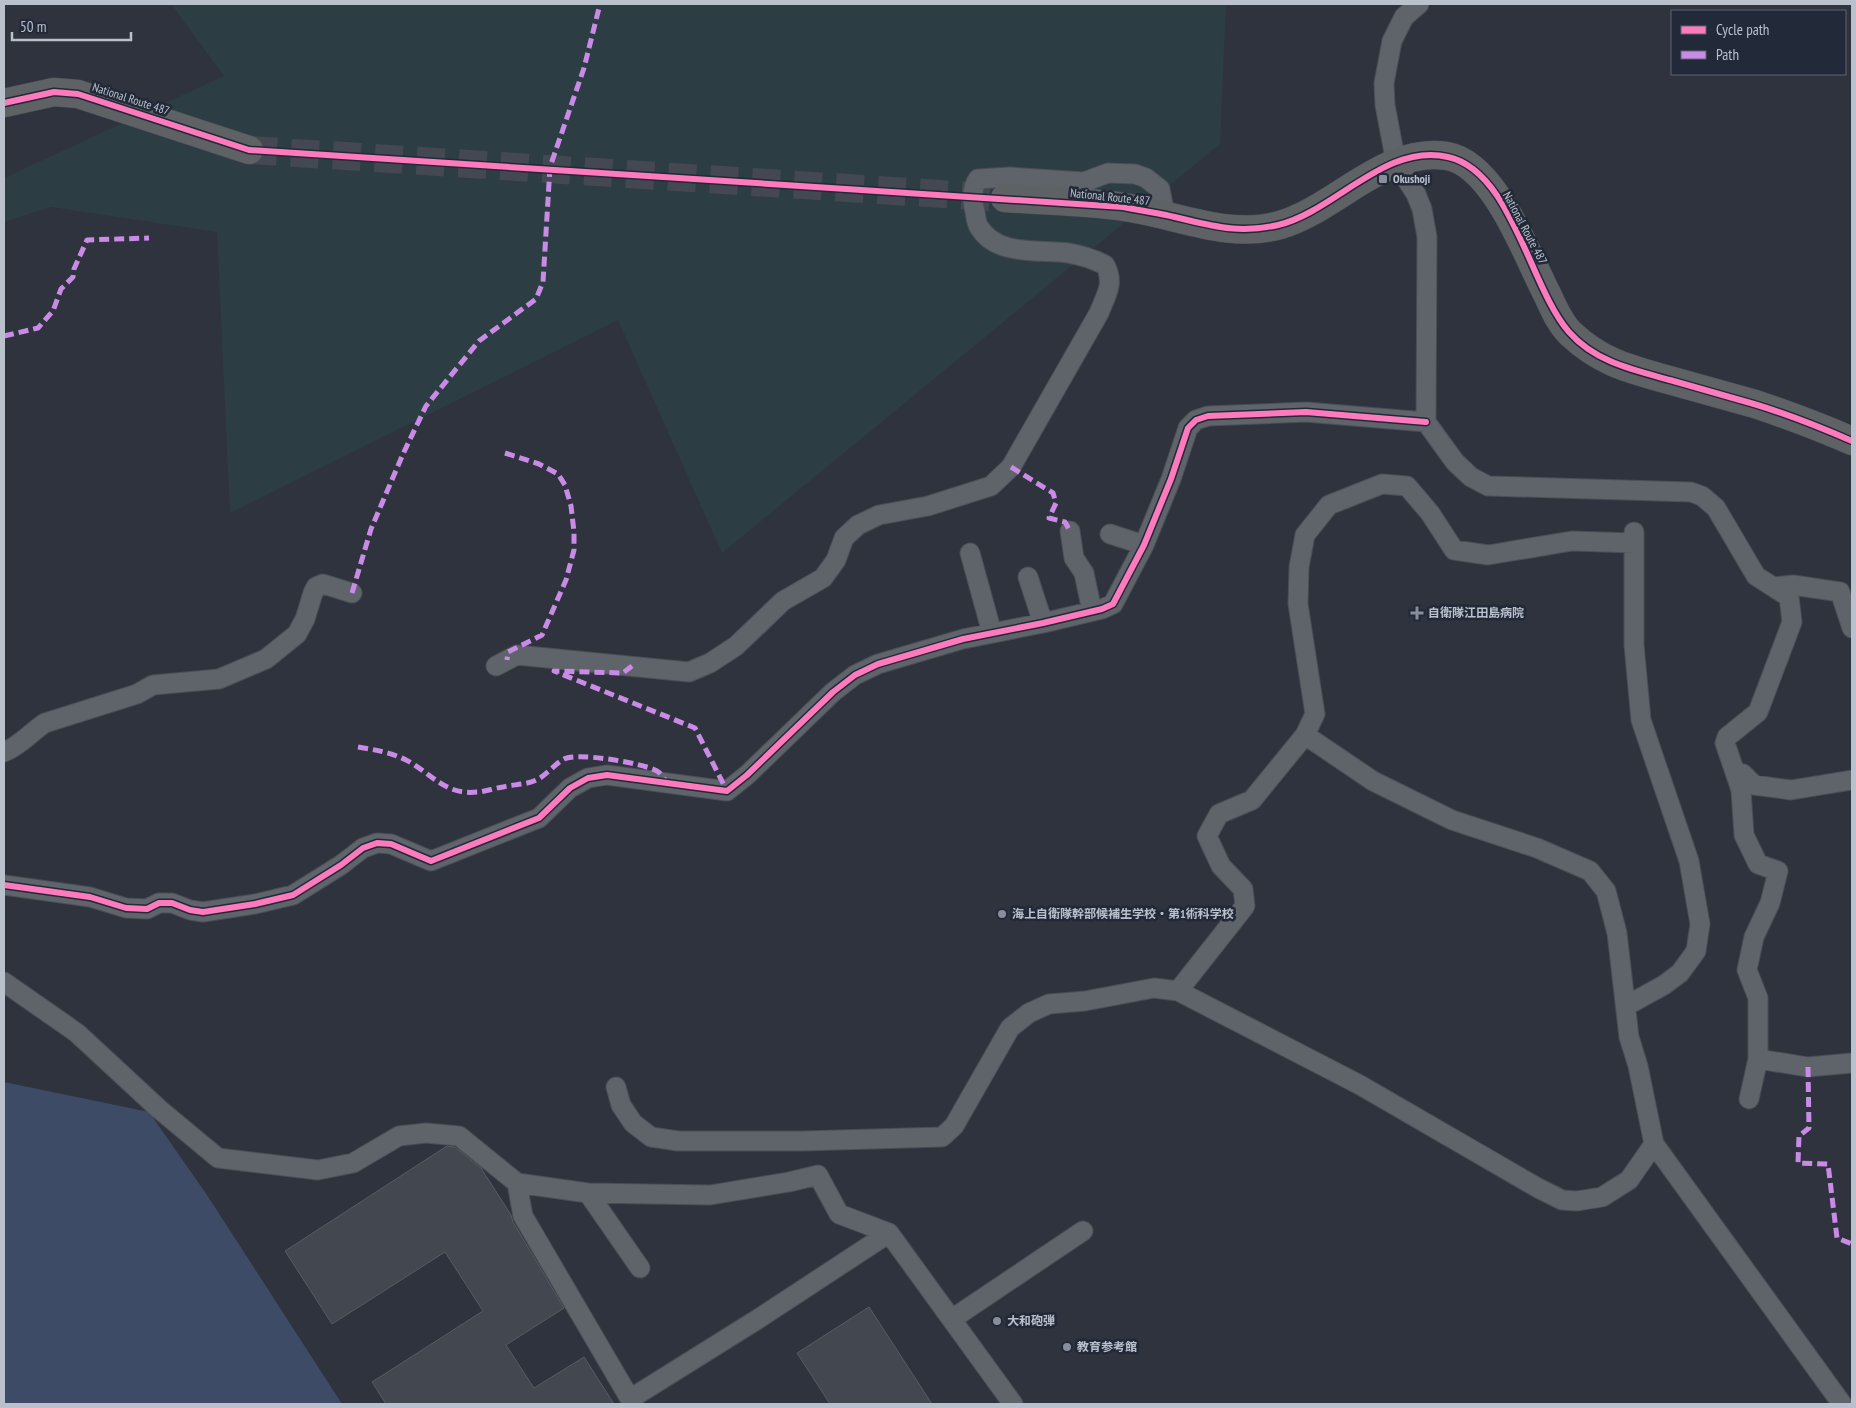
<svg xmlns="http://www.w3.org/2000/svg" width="1856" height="1408" font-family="'PT Sans Narrow','Noto Sans JP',sans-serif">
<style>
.green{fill:#2c3d43}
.water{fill:#3e4b67}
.building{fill:#43474f;stroke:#575b64}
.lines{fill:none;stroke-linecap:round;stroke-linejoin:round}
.highway-tunnel{stroke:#444852;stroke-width:28;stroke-dasharray:28 14;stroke-linecap:butt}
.minor-casing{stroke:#4b4e56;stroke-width:21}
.highway-casing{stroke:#4c5059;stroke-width:29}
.minor{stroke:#5f636a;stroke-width:19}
.highway{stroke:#5f6264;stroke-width:28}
.quiet{stroke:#ca8be6;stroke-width:5;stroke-dasharray:10 5;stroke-linecap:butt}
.cycleway-casing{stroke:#222938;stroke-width:9}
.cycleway{stroke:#fd7abc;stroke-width:6}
.poi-dot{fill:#898f9a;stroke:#222938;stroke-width:2}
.labels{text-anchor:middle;stroke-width:5;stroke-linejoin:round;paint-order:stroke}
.street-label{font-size:12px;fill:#bac0cc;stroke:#222938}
.poi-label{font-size:12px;font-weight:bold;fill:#bac0cc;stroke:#222938;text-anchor:start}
</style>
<rect width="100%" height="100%" fill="#2f333d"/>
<path class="green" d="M171 4H1226L1220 144 722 553 618 320 230 513 217 232 51 207 4 222V178L224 76Z"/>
<path class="water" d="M4 1082 149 1112 207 1195 342 1404H4Z"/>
<path class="building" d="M447 1146 455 1147 481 1168 511 1215 513 1222 564 1308 506 1345 534 1388 584 1357 614 1404H386L372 1382 483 1311 445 1252 332 1324 285 1251Z
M869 1307 932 1404H830L797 1353Z"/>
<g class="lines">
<path class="highway-tunnel" d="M249 150 1005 198"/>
<g class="minor-casing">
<path id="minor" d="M1419 4 1404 17 1392 41 1384 83 1385 105 1396 163 1416 194 1422 209 1427 237 1426 422 1455 462 1471 477 1488 486 1691 492 1702 496 1716 508 1756 576 1789 597 1792 622 1758 712 1727 737 1725 743 1741 790 1744 835 1758 864 1778 871 1770 903 1754 937 1747 970 1758 998V1059L1808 1067 1852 1063
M1070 531 1074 558 1084 573 1092 611
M1110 534 1144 545
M970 553 992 633
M1028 577 1043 623
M1774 587 1793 585 1840 592 1852 628
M496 666 517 655 689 672 710 663 736 646 783 601 823 578 836 560 844 538 858 525 879 515 928 506 991 486 1011 467 1099 313C1106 295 1115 283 1105 265 1093 259 1081 255 1068 253 1039 249 997 257 979 227 976 223 976 217 975 212 972 201 971 189 978 179L1010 177 1084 182 1108 173 1135 174 1146 178 1160 189 1165 215
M1305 735 1373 781 1452 820 1537 848 1590 871 1606 891 1617 933 1629 1037 1638 1066 1654 1144 1842 1404
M4 752C20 746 31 732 45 723L137 694 153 685 219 679 266 659 297 634 305 619 313 593 316 587 323 584 352 593
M1735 772 1743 774 1754 785 1791 790 1852 780
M4 885 90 897 126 908 147 909 159 903H172L190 910 203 912 255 904 293 895 341 865 363 848 377 843 391 844 431 861 539 818 570 788 588 778 607 775 727 791 747 775 833 692 855 675 878 664 963 639 1043 623 1102 609 1113 604 1144 545 1171 479 1188 428 1196 420 1208 416 1306 412 1426 422
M4 982 77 1033 159 1109 218 1158 318 1170 353 1163 399 1136 426 1133 459 1136 517 1183 588 1193 710 1195 789 1182 818 1175 839 1214 889 1233 1013 1404
M1178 991 1245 906 1243 889 1221 866 1207 836 1219 814 1252 800 1305 735 1315 714 1298 604 1299 567 1305 535 1329 505 1382 484 1407 486 1430 513 1454 550 1488 555 1572 541 1634 543
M1626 1006 1664 985 1680 973 1696 951 1700 924 1689 861 1641 720 1634 645V532
M616 1087 621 1105 633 1123 651 1137 678 1141H803L942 1137 954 1126 1010 1028 1029 1013 1049 1004 1085 1001 1154 988 1178 991 1360 1085 1538 1188 1562 1200 1577 1201 1602 1197 1629 1180 1654 1144
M1749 1099 1758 1059
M517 1183 523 1216 633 1404
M588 1193 640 1268
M952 1319 1083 1231
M630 1399 758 1319 889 1233"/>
</g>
<g class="highway-casing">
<path id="highway" d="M4 103 54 92 78 94 249 150
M1005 198C1045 201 1085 201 1124 207 1176 214 1228 240 1280 225 1336 209 1385 146 1447 156 1494 164 1526 253 1546 292 1553 306 1559 323 1571 334 1602 363 1630 369 1669 380 1697 388 1726 396 1755 404 1788 415 1820 427 1852 441"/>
</g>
<use href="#minor" class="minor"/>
<use href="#highway" class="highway"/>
<path class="quiet" d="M4 336 38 328 53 311 61 289 73 277 74 269 87 240 149 238
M505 453 539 464 558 474 565 485 571 506 574 532V550L566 580 542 635 508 652 507 660
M1011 467 1053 493 1056 503 1049 518 1065 522 1070 531
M352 593 371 529 403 454 426 406 479 341 536 299 543 282 550 167 584 68 600 4
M632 666 623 673 554 671 695 728 727 791
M358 747C375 750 390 752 406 760 430 772 445 796 477 792 485 792 494 788 503 787 515 784 529 785 540 778 548 773 555 764 564 759 578 752 643 763 657 771 661 773 664 779 667 783
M1808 1067 1809 1128 1799 1136 1798 1163 1828 1164 1837 1238 1852 1244"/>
<g class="cycleway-casing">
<path id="cycleway" d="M4 103 54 92 78 94 249 150 1123 207C1137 210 1152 212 1166 215 1207 224 1235 235 1278 225 1334 212 1386 142 1448 157 1512 171 1530 288 1569 332 1595 362 1634 370 1670 380 1698 388 1726 396 1754 404 1787 414 1820 427 1852 441
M4 885 90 897 126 908 147 909 159 903H172L190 910 203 912 255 904 293 895 341 865 363 848 377 843 391 844 431 861 539 818 570 788 588 778 607 775 727 791 747 775 833 692 855 675 878 664 963 639 1043 623 1102 609 1113 604 1144 545 1171 479 1188 428 1196 420 1208 416 1306 412 1426 422"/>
</g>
<use href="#cycleway" class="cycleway"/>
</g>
<g class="poi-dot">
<rect x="1378" y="174" width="10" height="10" rx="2.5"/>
<path d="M1414.5 605.5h5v5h5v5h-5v5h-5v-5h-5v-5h5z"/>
<circle cx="1002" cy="914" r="5"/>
<circle cx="997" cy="1321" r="5"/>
<circle cx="1067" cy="1347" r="5"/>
</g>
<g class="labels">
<g class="street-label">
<text transform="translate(131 99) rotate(18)" y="4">National Route 487</text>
<text transform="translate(1110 197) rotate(6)" y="4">National Route 487</text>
<text transform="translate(1525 228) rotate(62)" y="4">National Route 487</text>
</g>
<g class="poi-label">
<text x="1393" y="183">Okushoji</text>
<text x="1428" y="617">自衛隊江田島病院</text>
<text x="1012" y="918">海上自衛隊幹部候補生学校・第1術科学校</text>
<text x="1007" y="1325">大和砲弾</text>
<text x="1077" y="1351">教育参考館</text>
</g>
</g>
<rect width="1856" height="1408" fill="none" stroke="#bac0cc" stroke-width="10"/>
<rect x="1671" y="10" width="175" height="65" fill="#222938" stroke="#5f6573"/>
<rect x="1681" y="26" width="25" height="8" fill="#fd7abc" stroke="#5f6573"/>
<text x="1716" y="35" font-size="15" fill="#bac0cc">Cycle path</text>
<rect x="1681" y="51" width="25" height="8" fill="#ca8be6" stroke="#5f6573"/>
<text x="1716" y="60" font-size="15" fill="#bac0cc">Path</text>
<path d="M12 32v8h119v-8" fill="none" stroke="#bac0cc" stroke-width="2.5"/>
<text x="20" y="32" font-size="15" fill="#bac0cc" stroke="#222938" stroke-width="4" paint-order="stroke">50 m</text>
</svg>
